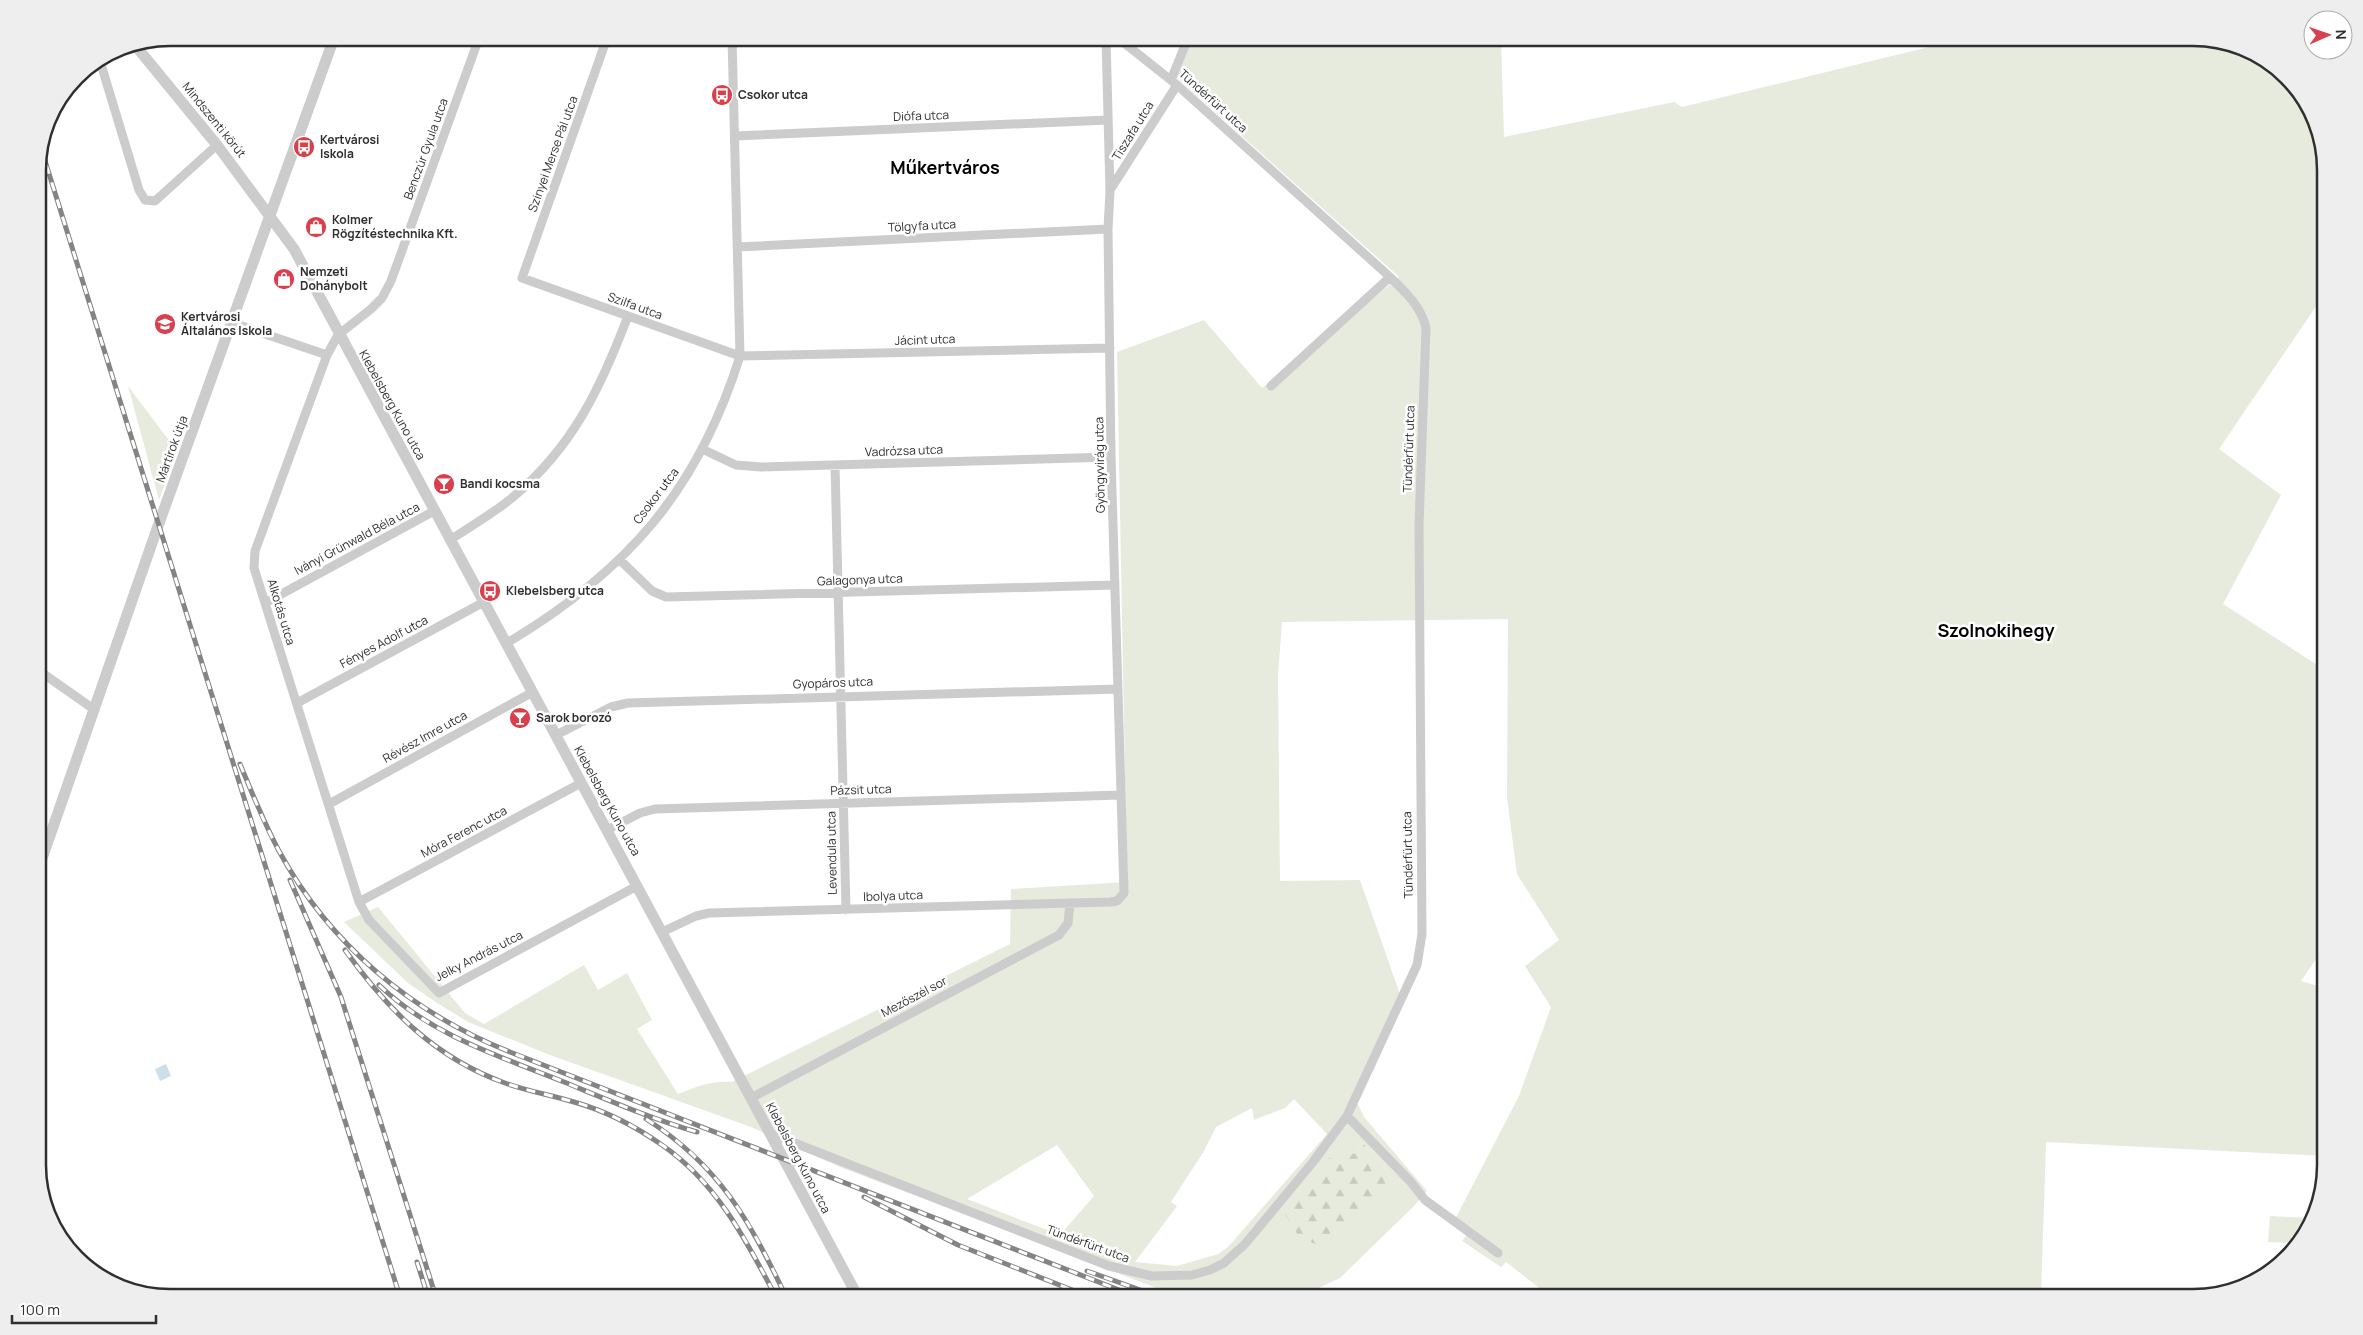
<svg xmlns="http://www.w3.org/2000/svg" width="2363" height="1335" font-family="Manrope,sans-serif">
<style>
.green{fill:#e6ebde;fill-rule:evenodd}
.forest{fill:url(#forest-firs)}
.water{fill:#ccdfea}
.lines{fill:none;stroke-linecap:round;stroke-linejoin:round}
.minor{stroke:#ccc;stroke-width:9}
.tertiary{stroke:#ccc;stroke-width:11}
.rail-casing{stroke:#848484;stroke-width:5}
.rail{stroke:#fff;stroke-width:3;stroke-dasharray:9;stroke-linecap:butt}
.labels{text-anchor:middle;stroke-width:5;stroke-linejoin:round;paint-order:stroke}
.poi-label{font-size:12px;font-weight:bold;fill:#2f2f2f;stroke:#fff;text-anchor:start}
.street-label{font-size:12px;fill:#2f2f2f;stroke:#fff}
.district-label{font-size:18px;font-weight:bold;fill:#000;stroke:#fff}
.rim{fill:none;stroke:#2f2f2f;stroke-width:2.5}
</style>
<defs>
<pattern id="forest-firs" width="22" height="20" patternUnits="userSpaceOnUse" patternTransform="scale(1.25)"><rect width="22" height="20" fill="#e6ebde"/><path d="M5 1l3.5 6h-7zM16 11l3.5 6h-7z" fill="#c6cabf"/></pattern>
</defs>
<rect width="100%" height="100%" fill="#fff"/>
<path class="green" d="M1191 38H1501L1504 137 1674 102 1682 107 1966 38H1985L1986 41 2003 38H2192L2259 55 2303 97 2325 162V293L2219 449 2281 495 2223 604 2325 670V946L2301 981 2325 988V1156L2046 1142 2041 1297H1551L1506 1262 1501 1267 1462 1241 1467 1235 1452 1225 1519 1096 1551 1007 1525 966 1559 940 1517 874 1507 798 1508 619 1282 622 1278 676 1280 881 1360 880 1403 1003 1357 1102 1364 1117 1427 1191 1415 1205 1340 1278 1299 1297H1221L1208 1292H1199L1193 1297H1180L840 1167 751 1127 550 1055 468 1022 437 1003 408 983 344 922 378 907 465 1013 484 1024 584 965 598 990 627 973 652 1020 637 1029 678 1094C695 1087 713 1080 732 1082L1010 944 1011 889 1127 882 1117 352 1204 320 1262 388 1399 277 1176 77ZM1294 1099 1327 1134 1228 1247 1218 1254 1177 1266 1135 1262 1177 1206 1171 1202 1204 1151 1216 1127 1252 1108 1254 1120 1285 1108ZM1363 1143 1398 1185V1186L1339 1148 1354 1154ZM1057 1145 1094 1196 1060 1235 967 1199Z
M128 386 177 451 159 500Z
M2270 1216 2311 1218 2308 1231 2295 1243 2268 1242Z"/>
<path class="forest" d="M1363 1143 1399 1186 1322 1247 1299 1237 1283 1211 1339 1147 1354 1154Z"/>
<path class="water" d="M166 1064 171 1076 160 1081 155 1069Z"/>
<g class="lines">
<path class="minor" d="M479 38 391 281 382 298 371 309 338 335 327 355 255 551 254 568 359 902 369 920 439 993 637 886
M607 38 522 278 740 356 1110 348
M100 61 139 190 145 200 155 201 217 145
M1171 80 1188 38
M735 136 1108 120
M1110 190 1177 85
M737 247 1108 229
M233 323 327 355
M1271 386 1390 277
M702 449 736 465 761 467 1111 457
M835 465 846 910
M450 540C471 526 494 513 513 497 573 447 601 387 628 316
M620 560 652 591 666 597 1115 585
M265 603 434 511
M507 643C626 572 698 491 740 356L732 38
M38 670 95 710
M297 703 484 602
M556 735 611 707 628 703 1118 689
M329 804 533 692
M607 830 640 813 655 809 1121 795
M359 902 581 783
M662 932 696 916 709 913 1111 902 1117 901 1124 893 1111 457 1108 229 1110 191 1106 38
M751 1098 1059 935 1068 923 1070 903
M1347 1116 1410 1181 1425 1200 1498 1253
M769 1133 1109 1266 1152 1276 1192 1275 1210 1270 1224 1263 1245 1244 1313 1162 1347 1116 1417 965 1422 934 1419 525 1426 328C1421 306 1406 293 1390 277L1177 85 1118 38"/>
<path class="tertiary" d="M135 45 217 145 294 249 858 1297
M38 870 158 526 334 38"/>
<g class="rail-casing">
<path id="rail" d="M41 148 400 1297
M240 764C252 793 264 823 279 851 330 945 412 1013 510 1052L1137 1297
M290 880 341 997 436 1297
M345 950C387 1009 435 1058 505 1083 527 1091 551 1095 574 1102 606 1111 635 1126 662 1145 717 1183 746 1240 776 1297
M379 985C431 1035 499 1056 564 1082 608 1100 652 1119 697 1132
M646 1119C719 1165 751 1222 786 1297
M864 1197 958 1245 1090 1297
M417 1262 428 1297
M1087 1271 1160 1297"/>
</g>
<use href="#rail" class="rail"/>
</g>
<defs>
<g id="bus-disc" transform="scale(1.125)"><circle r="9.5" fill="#d8404d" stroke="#fff"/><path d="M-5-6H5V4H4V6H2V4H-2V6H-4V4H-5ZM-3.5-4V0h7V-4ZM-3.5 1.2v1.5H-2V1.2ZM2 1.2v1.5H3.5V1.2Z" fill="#fff"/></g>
<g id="shop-disc" transform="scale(1.125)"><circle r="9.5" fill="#d8404d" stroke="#fff"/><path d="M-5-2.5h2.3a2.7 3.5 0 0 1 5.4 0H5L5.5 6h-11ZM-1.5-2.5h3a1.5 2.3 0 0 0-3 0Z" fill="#fff"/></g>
<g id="school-disc" transform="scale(1.125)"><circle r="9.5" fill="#d8404d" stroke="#fff"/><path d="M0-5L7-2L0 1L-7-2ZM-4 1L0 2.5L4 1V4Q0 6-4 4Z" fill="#fff"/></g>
<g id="bar-disc" transform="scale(1.125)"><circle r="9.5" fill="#d8404d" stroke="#fff"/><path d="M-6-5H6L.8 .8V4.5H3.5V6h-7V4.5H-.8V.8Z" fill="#fff"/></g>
</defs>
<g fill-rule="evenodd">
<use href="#bus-disc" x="722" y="95"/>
<use href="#bus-disc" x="304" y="147"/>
<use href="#shop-disc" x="316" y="227"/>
<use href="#shop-disc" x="284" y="279"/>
<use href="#school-disc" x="165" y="324"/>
<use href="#bar-disc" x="444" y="484"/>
<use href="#bus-disc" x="490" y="591"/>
<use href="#bar-disc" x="520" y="718"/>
</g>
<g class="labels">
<g class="poi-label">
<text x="738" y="99">Csokor utca</text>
<text x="320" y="144">Kertvárosi<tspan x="320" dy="14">Iskola</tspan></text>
<text x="332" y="224">Kolmer<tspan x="332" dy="14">Rögzítéstechnika Kft.</tspan></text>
<text x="300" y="276">Nemzeti<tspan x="300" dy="14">Dohánybolt</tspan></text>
<text x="181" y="321">Kertvárosi<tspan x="181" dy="14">Általános Iskola</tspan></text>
<text x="460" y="488">Bandi kocsma</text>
<text x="506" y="595">Klebelsberg utca</text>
<text x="536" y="722">Sarok borozó</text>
</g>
<g class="street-label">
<text transform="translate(1213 101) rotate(42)" y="4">Tündérfürt utca</text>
<text transform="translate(921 116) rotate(-2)" y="4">Diófa utca</text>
<text transform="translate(214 120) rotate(51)" y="4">Mindszenti körút</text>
<text transform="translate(1133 131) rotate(-58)" y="4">Tiszafa utca</text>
<text transform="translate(426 149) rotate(-70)" y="4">Benczúr Gyula utca</text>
<text transform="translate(553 154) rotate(-70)" y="4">Szinyei Merse Pál utca</text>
<text transform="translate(922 226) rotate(-3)" y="4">Tölgyfa utca</text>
<text transform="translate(635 306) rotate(20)" y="4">Szilfa utca</text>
<text transform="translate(925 340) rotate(-2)" y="4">Jácint utca</text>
<text transform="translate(392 405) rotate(61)" y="4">Klebelsberg Kuno utca</text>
<text transform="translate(172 449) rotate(-70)" y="4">Mártírok útja</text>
<text transform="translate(1409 449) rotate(-88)" y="4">Tündérfürt utca</text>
<text transform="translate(904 451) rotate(-2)" y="4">Vadrózsa utca</text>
<text transform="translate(1100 465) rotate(-91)" y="4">Gyöngyvirág utca</text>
<text transform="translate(656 496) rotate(-53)" y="4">Csokor utca</text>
<text transform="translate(357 539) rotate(-28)" y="4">Iványi Grünwald Béla utca</text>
<text transform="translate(860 580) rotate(-2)" y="4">Galagonya utca</text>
<text transform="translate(281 612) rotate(73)" y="4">Alkotás utca</text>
<text transform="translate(384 642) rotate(-28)" y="4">Fényes Adolf utca</text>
<text transform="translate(833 683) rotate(-2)" y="4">Gyopáros utca</text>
<text transform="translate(425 737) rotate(-29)" y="4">Révész Imre utca</text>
<text transform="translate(861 790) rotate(-2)" y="4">Pázsit utca</text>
<text transform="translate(607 801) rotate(61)" y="4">Klebelsberg Kuno utca</text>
<text transform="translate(464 832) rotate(-28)" y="4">Móra Ferenc utca</text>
<text transform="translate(832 853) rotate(-91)" y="4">Levendula utca</text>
<text transform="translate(1408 855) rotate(-91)" y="4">Tündérfürt utca</text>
<text transform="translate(893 896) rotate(-2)" y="4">Ibolya utca</text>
<text transform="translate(479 956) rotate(-27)" y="4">Jelky András utca</text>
<text transform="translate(914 997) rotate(-28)" y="4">Mezőszél sor</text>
<text transform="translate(798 1158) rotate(62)" y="4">Klebelsberg Kuno utca</text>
<text transform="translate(1088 1244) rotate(20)" y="4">Tündérfürt utca</text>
</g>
<g class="district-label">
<text x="945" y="174">Műkertváros</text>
<text x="1996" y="637">Szolnokihegy</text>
</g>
</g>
<path d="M0 0H2363V1335H0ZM170 46H2193A124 124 0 0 1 2317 170V1165A124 124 0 0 1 2193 1289H170A124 124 0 0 1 46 1165V170A124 124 0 0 1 170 46Z" fill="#eee" fill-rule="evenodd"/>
<path class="rim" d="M170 46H2193A124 124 0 0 1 2317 170V1165A124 124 0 0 1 2193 1289H170A124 124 0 0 1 46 1165V170A124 124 0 0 1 170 46Z"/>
<g transform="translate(2328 35) rotate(88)"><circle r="24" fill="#ffffff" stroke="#acacac"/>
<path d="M0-4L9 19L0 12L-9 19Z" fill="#d8404d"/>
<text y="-8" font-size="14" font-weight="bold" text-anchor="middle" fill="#2f2f2f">N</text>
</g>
<path d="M12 1315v8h144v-8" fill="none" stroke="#2f2f2f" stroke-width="2.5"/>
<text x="20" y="1315" font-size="15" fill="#2f2f2f" stroke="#ffffff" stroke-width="4" paint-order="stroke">100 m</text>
</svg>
